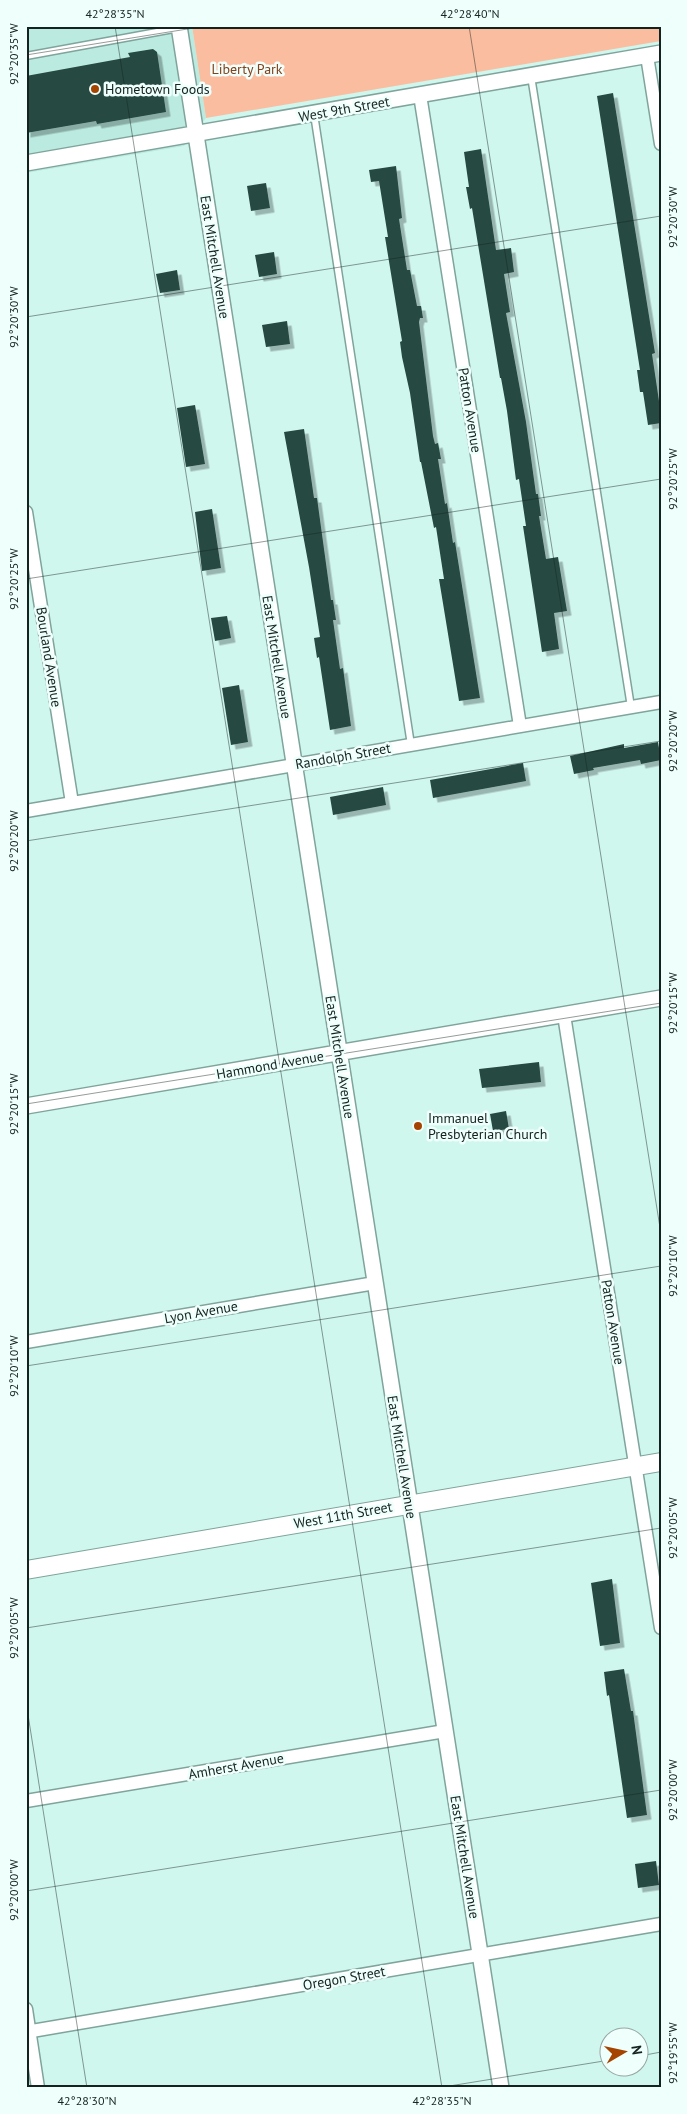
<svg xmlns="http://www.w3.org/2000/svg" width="687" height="2114" font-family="'PT Sans',sans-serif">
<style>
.built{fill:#bbebe0}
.park{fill:#fbbda0}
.building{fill:#264942;filter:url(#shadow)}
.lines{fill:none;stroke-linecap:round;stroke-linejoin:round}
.service-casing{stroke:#7fa49c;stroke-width:9}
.minor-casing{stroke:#7fa49c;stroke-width:15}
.tertiary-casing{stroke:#7fa49c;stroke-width:18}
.secondary-casing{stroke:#7fa49c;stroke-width:20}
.service{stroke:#fff;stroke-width:6}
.minor{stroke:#fff;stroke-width:12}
.tertiary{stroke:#fff;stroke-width:15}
.secondary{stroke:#fff;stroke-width:18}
.ticks{fill:none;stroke:#142320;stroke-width:1;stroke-opacity:0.45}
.poi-dot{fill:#a54300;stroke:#effffb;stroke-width:2}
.labels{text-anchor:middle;stroke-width:5;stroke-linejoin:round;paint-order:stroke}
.park-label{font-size:14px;fill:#86401b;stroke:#effffb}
.poi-label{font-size:14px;fill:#142320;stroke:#effffb;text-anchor:start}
.street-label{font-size:14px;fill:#142320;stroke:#effffb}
.neatline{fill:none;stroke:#142320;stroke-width:2}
.ticks-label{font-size:12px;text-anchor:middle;fill:#142320}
</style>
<defs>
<filter id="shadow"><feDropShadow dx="4.5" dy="4.5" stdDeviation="0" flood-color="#0004"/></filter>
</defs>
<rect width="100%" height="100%" fill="#d0f7ee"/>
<path class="built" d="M26 26H192L206 118 184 146 26 173Z"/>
<path class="park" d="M192 26H661V41L206 118Z"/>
<path class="building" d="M153 49 157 52 166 112 97 124 96 121 26 133V76L130 57 128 53Z
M613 93 655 353 652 354 659 401H661V423L648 425 643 392H640L637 370H640L597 96Z
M481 149 496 250 511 248 514 272 504 274 510 312 506 313 526 422 536 494H538L541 516H539L546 559 558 557 567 611 554 613 559 649 542 652 523 526H526L519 479 516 480 507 411 501 378H500L472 208 470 209 466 187H469L464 152Z
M396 166 402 218 399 219 407 270H410L417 306H421L423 318H420L419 322 433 436 435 444 438 443 441 459H438L445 504 447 503 453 543 455 542 480 698 459 701 439 579H444L436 527 434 528 421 462H420L410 393 402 357 400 342 402 341 385 237H388L379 181 371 182 369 170Z
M266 183 270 208 251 211 247 186Z
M274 252 277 274 259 277 255 255Z
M177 270 180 290 160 293 156 274Z
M287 321 290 344 266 347 262 325Z
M195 405 205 464 186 467 177 408Z
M304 429 314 498H317L331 600H333L336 620H333L340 669 343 668 351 726 330 730 319 657 317 658 314 638 320 637 309 567 284 432Z
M212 509 221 568 202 571 195 512Z
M227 616 231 638 215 641 211 618Z
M239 685 248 742 231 745 222 688Z
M658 742 661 760 641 764 640 760 593 768 594 770 574 774 570 756 624 744V748Z
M523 763 526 781 433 798 430 780Z
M383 787 386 805 333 815 330 797Z
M539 1062 541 1082 482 1088 479 1069Z
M506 1111 509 1129 493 1131 490 1114Z
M612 1579 620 1643 600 1646 591 1583Z
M624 1669 631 1711H633L647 1815 627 1818 609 1695 607 1696 604 1672Z
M656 1861 659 1885 638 1888 635 1864Z"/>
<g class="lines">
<g class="service-casing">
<path id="service" d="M26 56 179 28
M531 76 631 707
M314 114 411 745"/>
</g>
<g class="minor-casing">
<path id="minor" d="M647 56 661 144
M420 95 520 726
M26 512 72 803
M26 811 661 702
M564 1015 661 1628
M26 1342 375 1283
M26 1801 445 1731
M26 2009 38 2088
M26 2032 661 1924"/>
</g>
<g class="tertiary-casing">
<path id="tertiary" d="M179 26 501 2088
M26 163 661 53
M26 1106 661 998"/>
</g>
<g class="secondary-casing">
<path id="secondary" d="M26 1570 661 1462"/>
</g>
<use href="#service" class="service"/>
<use href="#minor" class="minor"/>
<use href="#tertiary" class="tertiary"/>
<use href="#secondary" class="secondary"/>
</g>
<path class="ticks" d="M115 26 442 2088M469 26 661 1234M26 55 206 26M26 317 661 216M26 579 661 479M26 841 661 741M26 1104 661 1003M26 1366 661 1266M26 1628 661 1528M26 1702 87 2088M26 1891 661 1790M640 2056 661 2052M437 2088 610 2060"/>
<g class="poi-dot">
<circle cx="95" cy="89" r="5"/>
<circle cx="418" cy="1126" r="5"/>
</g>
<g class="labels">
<g class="park-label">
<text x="247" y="74">Liberty Park</text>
</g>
<g class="poi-label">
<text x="105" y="94">Hometown Foods</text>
<text x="428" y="1123">Immanuel<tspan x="428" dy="16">Presbyterian Church</tspan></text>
</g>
<g class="street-label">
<text transform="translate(344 109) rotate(-10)" y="5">West 9th Street</text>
<text transform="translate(215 257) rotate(81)" y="5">East Mitchell Avenue</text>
<text transform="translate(470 410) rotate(81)" y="5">Patton Avenue</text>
<text transform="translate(49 657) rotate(81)" y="5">Bourland Avenue</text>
<text transform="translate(277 657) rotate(81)" y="5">East Mitchell Avenue</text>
<text transform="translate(343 756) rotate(-10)" y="5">Randolph Street</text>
<text transform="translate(340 1057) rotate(81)" y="5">East Mitchell Avenue</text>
<text transform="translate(270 1065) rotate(-10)" y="5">Hammond Avenue</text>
<text transform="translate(201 1312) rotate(-10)" y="5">Lyon Avenue</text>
<text transform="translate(613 1322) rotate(81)" y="5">Patton Avenue</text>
<text transform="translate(402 1457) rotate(81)" y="5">East Mitchell Avenue</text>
<text transform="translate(343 1515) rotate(-10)" y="5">West 11th Street</text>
<text transform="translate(236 1766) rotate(-10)" y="5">Amherst Avenue</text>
<text transform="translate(465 1857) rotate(81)" y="5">East Mitchell Avenue</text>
<text transform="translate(344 1978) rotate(-10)" y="5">Oregon Street</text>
</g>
</g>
<rect width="687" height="2114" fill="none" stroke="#effffb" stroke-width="55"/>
<g transform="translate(624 2052) rotate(81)"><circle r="24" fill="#effffb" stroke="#97a7a3"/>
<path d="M0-4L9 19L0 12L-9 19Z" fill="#a54300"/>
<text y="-8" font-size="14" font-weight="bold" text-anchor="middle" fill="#142320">N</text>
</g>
<rect x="28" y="28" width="632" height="2058" class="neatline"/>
<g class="ticks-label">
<text x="115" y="18">42°28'35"N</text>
<text x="470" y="18">42°28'40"N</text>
<text transform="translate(14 54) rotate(-90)" y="4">92°20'35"W</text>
<text transform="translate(673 217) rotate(-90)" y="4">92°20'30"W</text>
<text transform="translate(14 317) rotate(-90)" y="4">92°20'30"W</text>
<text transform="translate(673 479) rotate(-90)" y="4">92°20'25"W</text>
<text transform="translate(14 579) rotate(-90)" y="4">92°20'25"W</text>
<text transform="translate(673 741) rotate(-90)" y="4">92°20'20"W</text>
<text transform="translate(14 841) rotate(-90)" y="4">92°20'20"W</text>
<text transform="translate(673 1003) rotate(-90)" y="4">92°20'15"W</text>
<text transform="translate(14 1104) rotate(-90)" y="4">92°20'15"W</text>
<text transform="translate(673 1266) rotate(-90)" y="4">92°20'10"W</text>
<text transform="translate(14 1366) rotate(-90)" y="4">92°20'10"W</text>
<text transform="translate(673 1528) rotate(-90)" y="4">92°20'05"W</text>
<text transform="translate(14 1628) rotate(-90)" y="4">92°20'05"W</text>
<text transform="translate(673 1790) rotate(-90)" y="4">92°20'00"W</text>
<text transform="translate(14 1890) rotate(-90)" y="4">92°20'00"W</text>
<text transform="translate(673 2053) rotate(-90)" y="4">92°19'55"W</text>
<text x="87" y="2105">42°28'30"N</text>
<text x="442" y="2105">42°28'35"N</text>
</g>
</svg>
